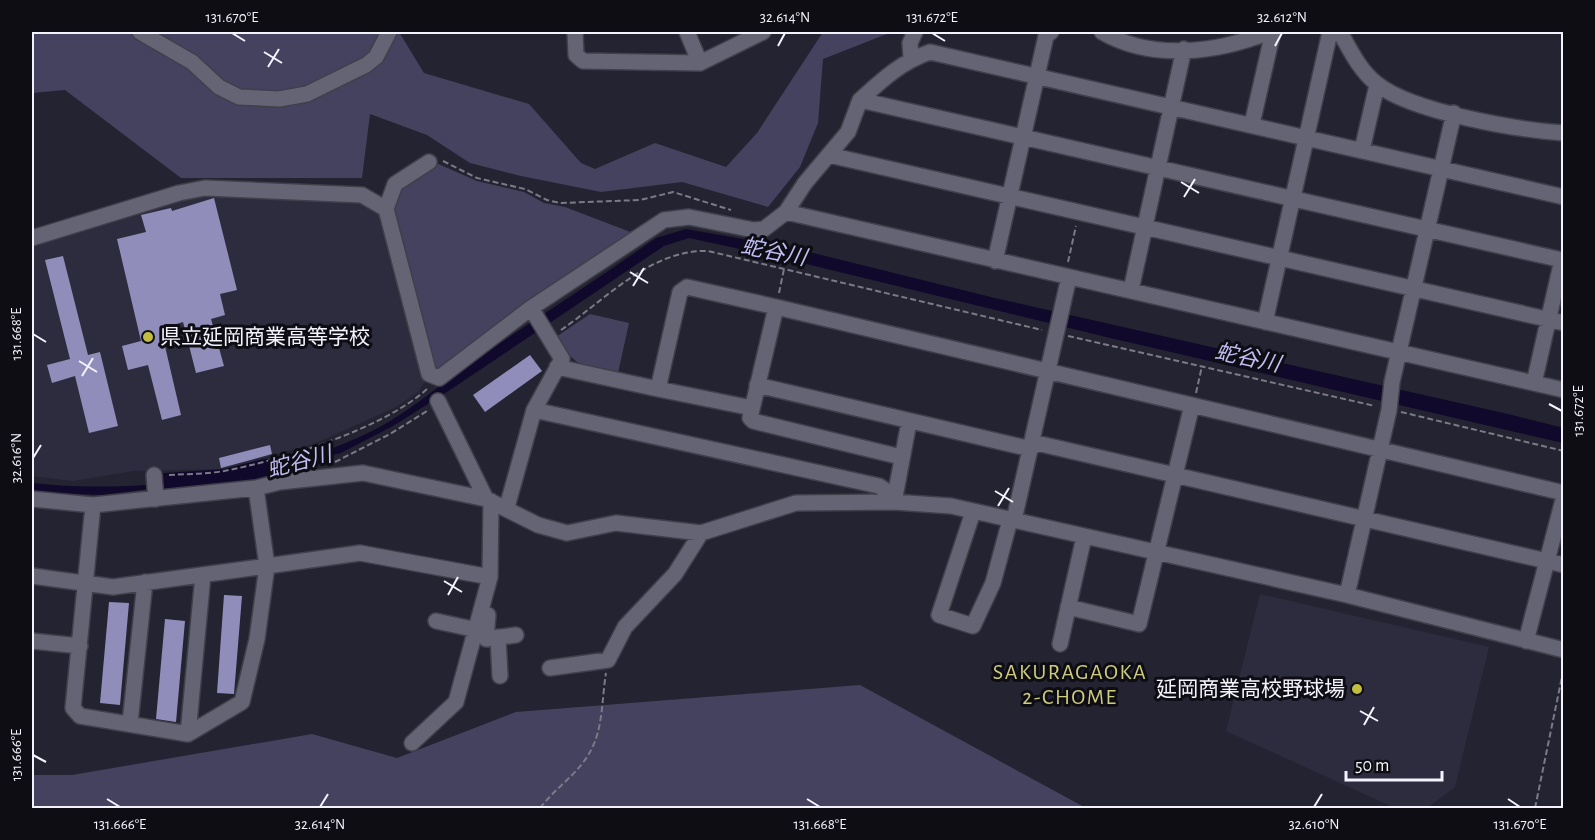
<svg xmlns="http://www.w3.org/2000/svg" width="1595" height="840" font-family="'Alegreya Sans','Noto Sans JP',sans-serif">
<style>
.built{fill:#2d2c3f}
.green{fill:#44425e}
.water{fill:#10092c}
.lines{fill:none;stroke-linecap:round;stroke-linejoin:round}
.river{stroke:#10092c;stroke-width:22}
.building{fill:#908dba}
.minor-casing{stroke:#403f4a;stroke-width:18}
.path{stroke:#7b7a86;stroke-width:2;stroke-dasharray:6 3;stroke-linecap:butt}
.minor{stroke:#656475;stroke-width:15}
.ticks{fill:none;stroke:#f4f3fd;stroke-width:2}
.poi-dot{fill:#c2bd3f;stroke:#0d0d13;stroke-width:2}
.labels{text-anchor:middle;stroke-width:6;stroke-linejoin:round;paint-order:stroke}
.poi-label{font-size:21px;fill:#f4f3fd;stroke:#0d0d13;text-anchor:start}
.water-label{font-size:22px;font-style:italic;fill:#c0bdf4;stroke:#0d0d13}
.neighbourhood-label{font-size:22px;letter-spacing:1.5px;fill:#cecc7e;stroke:#0d0d13}
.neatline{fill:none;stroke:#f4f3fd;stroke-width:2}
.ticks-label{font-size:15px;text-anchor:middle;fill:#f4f3fd}
</style>
<rect width="100%" height="100%" fill="#242331"/>
<path class="built" d="M206 193 360 201 382 214 426 380 418 392 394 408 316 443 223 469 133 471 73 481 32 476V242Z
M1260 594 1489 647 1455 787 1427 808H1395L1226 731Z"/>
<path class="green" d="M32 32H399L424 73 529 104 581 163 595 169 655 143 726 167 757 133 823 32H892L823 59 818 123 800 167 768 207 682 182 601 192 521 176 470 163 427 135 370 114 362 178H181L65 90 32 93Z
M436 163 477 181 524 192 544 203 565 207 633 233 440 369 431 366 389 206 401 185Z
M590 314 629 323 618 373C582 366 577 369 556 337Z
M860 685 1086 808H32V775H72L312 734 397 758 516 712Z"/>
<path class="water" d="M686 229 793 248 995 298 1508 414 1564 428 1563 443 1106 337 786 259 689 238 664 246 450 390 393 426 341 453 262 474 104 495 32 492V483C139 495 296 477 390 421 418 404 444 382 471 363 532 321 595 281 656 238Z"/>
<g class="lines">
<path class="river" d="M165 484 226 480 265 470"/>
</g>
<path class="building" d="M214 198 237 290 220 294 225 315 211 319 224 366 196 373 183 322 161 329 181 415 162 420 148 365 128 370 122 346 141 341 117 239 146 232 141 215 171 208 172 211Z
M63 256 88 355 100 352 118 426 89 433 75 376 52 383 47 365 70 359 45 260Z
M530 355 542 371 485 412 473 395Z
M270 445 272 454 221 468 219 458Z
M224 595 242 596 234 694 217 693Z
M109 602 129 603 120 705 100 703Z
M165 619 185 621 176 722 156 719Z"/>
<g class="lines">
<g class="minor-casing">
<path id="minor" d="M140 32 192 62 219 87 239 97 279 99 307 94 366 65 376 57 389 32
M575 32 576 55 583 61 700 63 763 32
M687 32 700 63
M1102 32C1152 61 1217 53 1269 32
M1340 32C1350 50 1360 71 1377 84 1412 112 1518 130 1564 133
M911 58 910 43 915 32
M860 100C882 80 901 62 930 52L1564 197
M1252 124 1273 32
M1362 150 1377 85
M829 155 1564 323
M429 162 395 184 386 209 429 374 439 378 531 308 664 220 689 217 754 230 764 229 786 212
M32 238 179 193 205 188 362 195 386 209
M995 261 1046 36 1051 32
M1131 290 1184 49
M776 307 1564 493
M1265 322 1330 32
M557 367 658 389
M1534 383 1562 260 860 100 848 132 805 183 786 212 1564 390
M757 385 1031 449
M438 401 486 499
M752 408 658 389 680 292 687 287 776 307 750 418 753 421 901 457
M534 410 879 486 888 492 894 502
M1032 442 1564 565
M154 475 156 499
M32 499 93 505 256 488 280 482 363 473 486 499 538 525 567 533 616 523 701 533 796 503 894 502 951 506 1347 595 1564 650
M894 502 909 422
M93 505 73 708 80 716 188 734 242 702 257 639 267 566 360 553 490 577 491 501
M507 507 534 410 562 359 531 308
M973 512 939 615 973 626 993 583 1010 520
M1014 520 1069 277
M32 576 113 587 267 566 256 488
M1347 595 1389 410 1392 382 1454 113
M1068 607 1139 624 1192 405
M488 615 486 639 516 635
M436 621 477 630
M498 637 500 676
M32 641 80 646
M1526 641 1564 496
M1060 644 1084 537
M550 668 608 660 625 627 675 574 701 533
M130 723 145 582
M188 734 203 575
M412 743 456 702 490 577"/>
</g>
<path class="path" d="M443 161 477 178 525 189 547 200 560 203 640 200 673 192 731 210
M1068 262 1076 226
M779 293 784 269
M561 330C605 300 651 249 708 251L1042 330
M1068 336 1375 406
M1196 393 1202 366
M1401 412 1564 451
M335 462 390 434 427 411
M169 475C187 474 206 474 224 471 282 460 383 429 427 389
M540 808C556 787 581 772 592 748 603 727 602 697 606 673
M1535 808 1564 667"/>
<use href="#minor" class="minor"/>
</g>
<path class="ticks" d="M232 33 245 41M932 33 945 41M778 46 785 33M1275 46 1282 33M264 52 282 63M268 67 279 49M1181 182 1199 193M1184 197 1195 179M630 272 648 283M633 286 644 268M33 334 46 342M79 361 97 372M82 376 93 358M1549 404 1562 411M33 458 41 445M995 491 1013 502M998 506 1009 488M444 581 462 592M448 595 458 577M1360 711 1378 721M1364 725 1374 707M33 755 46 762M107 799 120 807M807 799 820 807M1508 799 1520 807M320 807 328 794M1314 807 1322 794"/>
<g class="poi-dot">
<circle cx="148" cy="337" r="6"/>
<circle cx="1357" cy="689" r="6"/>
</g>
<g class="labels">
<g class="poi-label">
<text x="160" y="344">県立延岡商業高等学校</text>
<text x="1345" y="696" text-anchor="end">延岡商業高校野球場</text>
</g>
<g class="water-label">
<text transform="translate(774 251) rotate(11)" y="8">蛇谷川</text>
<text transform="translate(1248 357) rotate(12)" y="8">蛇谷川</text>
<text transform="translate(299 461) rotate(-15)" y="8">蛇谷川</text>
</g>
<g class="neighbourhood-label">
<text x="1070" y="679">SAKURAGAOKA<tspan x="1070" dy="25">2-CHOME</tspan></text>
</g>
</g>
<rect width="1595" height="840" fill="none" stroke="#0d0d13" stroke-width="66"/>
<path d="M1346 771v9h96v-9" fill="none" stroke="#f4f3fd" stroke-width="3"/>
<text x="1355" y="771" font-size="18" fill="#f4f3fd" stroke="#0d0d13" stroke-width="4.5" paint-order="stroke">50 m</text>
<rect x="33" y="33" width="1529" height="774" class="neatline"/>
<g class="ticks-label">
<text x="232" y="22">131.670°E</text>
<text x="785" y="22">32.614°N</text>
<text x="932" y="22">131.672°E</text>
<text x="1282" y="22">32.612°N</text>
<text transform="translate(16 334) rotate(-90)" y="5">131.668°E</text>
<text transform="translate(1578 411) rotate(-90)" y="5">131.672°E</text>
<text transform="translate(16 458) rotate(-90)" y="5">32.616°N</text>
<text transform="translate(16 755) rotate(-90)" y="5">131.666°E</text>
<text x="120" y="829">131.666°E</text>
<text x="320" y="829">32.614°N</text>
<text x="820" y="829">131.668°E</text>
<text x="1314" y="829">32.610°N</text>
<text x="1520" y="829">131.670°E</text>
</g>
</svg>
